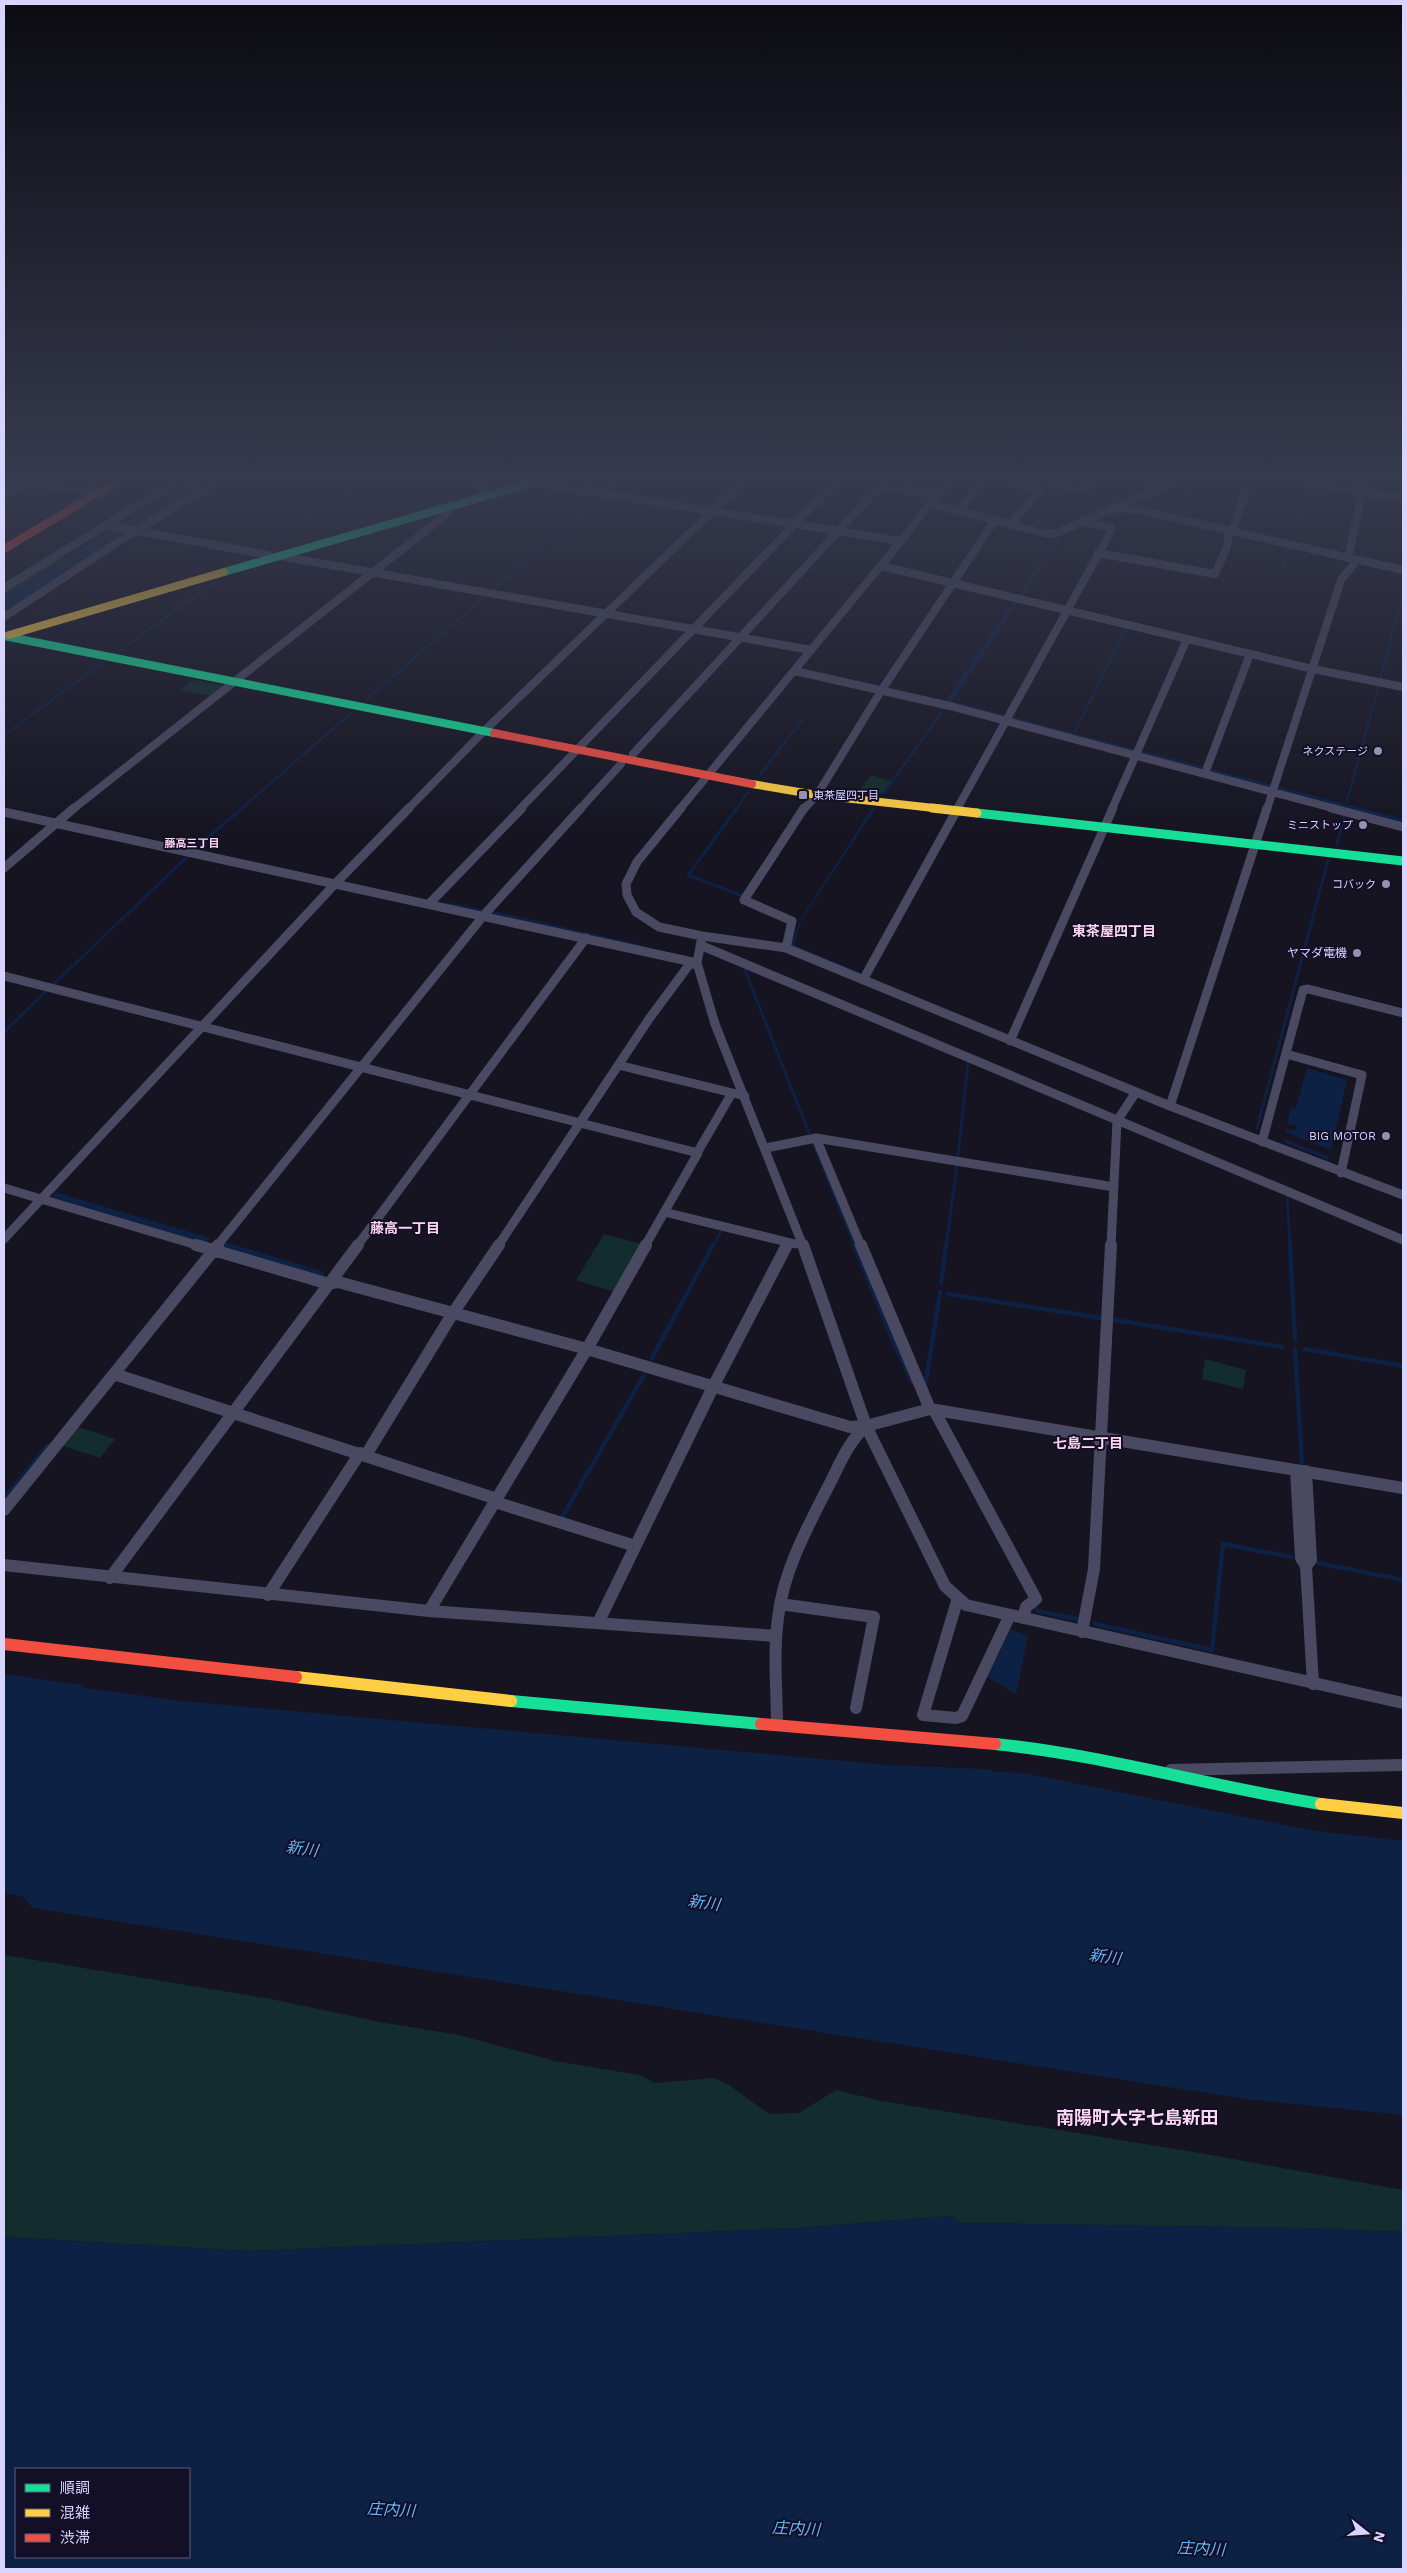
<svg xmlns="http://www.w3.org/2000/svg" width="1407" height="2573" font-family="'Work Sans','Noto Sans JP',sans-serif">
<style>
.green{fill:#132c2d}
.water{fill:#0d2144;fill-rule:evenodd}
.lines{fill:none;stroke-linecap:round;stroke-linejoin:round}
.stream-far2{stroke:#0d2144;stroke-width:2.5}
.stream-far1{stroke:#0d2144;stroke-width:3}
.stream{stroke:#0d2144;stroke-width:4.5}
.street-far2{stroke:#4a4962;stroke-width:8}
.street-far1{stroke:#4a4962;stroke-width:9}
.street{stroke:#4a4962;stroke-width:12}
.fast-far2{stroke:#16e098;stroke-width:8}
.fast-far1{stroke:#16e098;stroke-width:9}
.fast{stroke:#16e098;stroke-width:12}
.slow-far2{stroke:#ffcf43;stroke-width:8}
.slow-far1{stroke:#ffcf43;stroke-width:9}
.slow{stroke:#ffcf43;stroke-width:12}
.jam-far1{stroke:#f24e42;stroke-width:8}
.jam{stroke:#f24e42;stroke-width:12}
.poi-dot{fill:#9591b1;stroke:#130f26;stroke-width:2}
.labels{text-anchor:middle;stroke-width:4;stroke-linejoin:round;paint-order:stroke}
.far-poi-label{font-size:11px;fill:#d9d4ff;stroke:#130f26;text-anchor:end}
.far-neighbourhood-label{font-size:11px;font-weight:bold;fill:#ffd6f0;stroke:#130f26}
.poi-label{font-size:12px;fill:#d9d4ff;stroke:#130f26;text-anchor:end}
.neighbourhood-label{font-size:14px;font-weight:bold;fill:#ffd6f0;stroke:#130f26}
.near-water-label{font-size:16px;font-style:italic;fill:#62b6ff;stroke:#130f26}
.near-quarter-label{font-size:18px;font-weight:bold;fill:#ffd6f0;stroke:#130f26}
</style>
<rect width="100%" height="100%" fill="#161421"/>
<path class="green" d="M58 557 65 559 7 596 4 595V590L42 571 38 569Z
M192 680 225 686 213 696 181 690Z
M871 775 892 781 882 794 859 791Z
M604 1234 642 1244 614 1292 576 1280Z
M1205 1359 1246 1370 1243 1389 1202 1379Z
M76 1426 115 1439 100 1458 60 1445Z
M4 1955 271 1999 380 2022 459 2035 555 2061 639 2075 655 2083 714 2078 729 2085 769 2114 799 2113 836 2090 881 2101 1200 2153 1403 2190V2232L1304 2228 960 2223 952 2216 798 2228 250 2251 4 2237Z"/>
<path class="water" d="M201 476H223L4 615V598L111 529Z
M999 476H1024L1122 505 1111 504 1069 491 1041 523 1059 541 952 701 1403 819V823L944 703 1056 540 1034 523 1059 496Z
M943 708H946L885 794H882Z
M872 808 875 809 801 921 794 945 863 974 860 975 791 945 800 920Z
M1307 1068 1347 1080 1331 1150 1285 1132V1129L1295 1130 1296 1126 1287 1124 1291 1107 1296 1108Z
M55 1192 210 1238 206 1243 52 1197Z
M225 1242 325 1272 323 1276 221 1247Z
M1011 1629 1028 1637 1016 1694 987 1677Z
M4 1674 83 1685 85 1688 182 1701 888 1765 986 1769 997 1772 1023 1773 1310 1830 1403 1841V2115L1245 2099 33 1908 23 1897 4 1893Z
M952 2216 960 2223 1304 2228 1403 2232V2569H4V2237L250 2251 798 2228ZM16 2469H189V2557H16Z"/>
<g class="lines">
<path class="stream-far2" d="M607 490 623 476
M1179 517 1193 478
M1292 540 1306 484
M262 548 363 476
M1280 575 1286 561 1282 560 1289 547
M494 589 600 496
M723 631 740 633 743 631
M121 650 219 579
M1380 680 1403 593
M367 699 487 595
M4 735 103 663
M1073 736 1126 628
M759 776 803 719
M1347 801 1379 684
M241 809 351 713
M736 809 748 792"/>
<path class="stream-far1" d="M737 808 688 875 743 896
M1337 844 1345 813
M197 847 242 808
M448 904 482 911
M491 912 639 946
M743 965 809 1133
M55 983 187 857
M4 1032 46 991
M1257 1128 1328 860
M1285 1141 1328 1158
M813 1143 855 1246
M958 1156 968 1063
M1287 1195 1290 1246
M713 1246 722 1229
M946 1246 957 1165"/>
<path class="stream" d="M854 1245 894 1343 913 1383
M1290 1245 1295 1339
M941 1283 946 1245
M948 1294 1101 1318
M1115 1320 1282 1347
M1295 1349 1302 1463
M1305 1349 1403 1366
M652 1358 713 1245
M926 1382 940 1292
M4 1499 48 1445
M561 1519 644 1375
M1318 1563 1403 1580
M1036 1607 1038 1611 1077 1619
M1095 1624 1212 1650 1223 1544 1291 1557"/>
<path class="street-far2" d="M492 476 901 541
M1035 476 1079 490 1104 476
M1131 476 1160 487
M1271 476 1403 499
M4 480 99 492
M879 486 937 495
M481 488 495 476
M4 496 39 476
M931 504 1047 534 1057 533 1187 476
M1110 508 1139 510 1403 570
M959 511 981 483 994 476 1040 491 1010 524
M105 525 269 555
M1232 531 1251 476
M1098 553 1215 574 1227 547 1229 531
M280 556 811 650
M1348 558 1366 476
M881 566 1313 669 1403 687
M4 588 186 476
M4 617 135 531 227 476
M795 671 950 706 1336 809
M633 754 889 476
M1207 768 1250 654
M73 809 448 513 450 506
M408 809 484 731 749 476
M520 809 841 476
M580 809 621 764
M680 809 901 541 951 476
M804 809 817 795 881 691 995 520
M957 809 1109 535 1111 528 1082 521
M1112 809 1187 639
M1267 809 1341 580 1357 560"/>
<path class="street-far1" d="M681 808 637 862 626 884 627 895 636 912 659 927 702 936 786 948 1170 1106 1403 1195
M1331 808 1403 827
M4 812 697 963
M4 868 74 808
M429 904 522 808
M702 936 697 963 715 1024 803 1246
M700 945 1403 1240
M786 948 792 921 744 900 804 808
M4 976 698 1153 645 1246
M863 980 958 808
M1010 1041 1113 808
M1286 1054 1362 1075 1341 1173
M618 1065 745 1096
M1170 1106 1267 808
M816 1138 861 1246
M1262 1142 1303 990 1308 989 1403 1013
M766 1148 816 1138 1114 1187
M697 1153 732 1093
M4 1188 200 1246
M664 1212 795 1244
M4 1239 334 885 409 808
M217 1246 484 915 581 808
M357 1246 586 938
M498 1246 649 1019 689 965 697 963
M786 1246 788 1243
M1111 1246 1117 1121 1136 1092"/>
<path class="street" d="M196 1245 329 1284 338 1282 587 1349 850 1427 866 1426 930 1409 1403 1488
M803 1245 866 1426 945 1586 966 1605 1403 1703
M861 1245 930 1409
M114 1374 497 1499
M934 1410 1036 1599 1026 1607 1023 1618
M366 1455 453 1313 499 1245
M1296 1470 1301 1558 1306 1566
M1306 1471 1311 1560 1306 1566 1313 1684
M495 1502 635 1546
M4 1510 218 1245
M4 1565 429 1611 776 1636
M110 1578 358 1245
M268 1595 360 1453
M958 1598 923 1715 956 1718 962 1716 1010 1615
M780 1604 874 1617 856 1708
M429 1611 587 1349 646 1245
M598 1623 713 1387 787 1245
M1082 1632 1094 1569 1111 1245
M777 1725C777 1690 773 1654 778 1618 783 1572 807 1528 828 1487 839 1466 848 1442 866 1426
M1171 1770 1403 1765"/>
<path class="fast-far2" d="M224 572 555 476
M4 636 494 733"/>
<path class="fast-far1" d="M977 813 1403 861"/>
<path class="fast" d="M511 1701 761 1724
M995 1744C1105 1755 1212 1787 1321 1804"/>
<path class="slow-far2" d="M9 635 224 572
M752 784 817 795 943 809"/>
<path class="slow-far1" d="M932 808 977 813"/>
<path class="slow" d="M296 1677 511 1701
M1321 1804 1403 1813"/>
<path class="jam-far1" d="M4 549 126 476
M494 733 752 784"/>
<path class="jam" d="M4 1644 296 1677
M761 1724 995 1744"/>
</g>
<linearGradient id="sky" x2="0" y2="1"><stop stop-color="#0c0b12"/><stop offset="0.57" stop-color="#363a4e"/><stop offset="1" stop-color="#363a4e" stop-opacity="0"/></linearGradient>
<rect width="1407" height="836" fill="url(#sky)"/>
<g class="poi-dot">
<circle cx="1378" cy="751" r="5"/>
<rect x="798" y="790" width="10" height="10" rx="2.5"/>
<circle cx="1363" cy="825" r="5"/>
<circle cx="1386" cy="884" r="5"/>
<circle cx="1357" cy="953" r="5"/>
<circle cx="1386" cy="1136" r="5"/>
</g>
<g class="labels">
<g class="far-poi-label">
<text x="1368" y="755">ネクステージ</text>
<text x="813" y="799" text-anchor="start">東茶屋四丁目</text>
<text x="1353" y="829">ミニストップ</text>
<text x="1376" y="888">コバック</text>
</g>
<g class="far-neighbourhood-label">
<text x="192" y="847">藤高三丁目</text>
</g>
<g class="poi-label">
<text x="1347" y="957">ヤマダ電機</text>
<text x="1376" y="1140">BIG MOTOR</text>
</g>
<g class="neighbourhood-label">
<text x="1114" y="936">東茶屋四丁目</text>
<text x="405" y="1233">藤高一丁目</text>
<text x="1088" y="1448">七島二丁目</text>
</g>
<g class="near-water-label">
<text transform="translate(302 1848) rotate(8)" y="6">新川</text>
<text transform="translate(704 1902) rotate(8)" y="6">新川</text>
<text transform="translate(1105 1956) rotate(8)" y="6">新川</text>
<text transform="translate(391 2509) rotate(3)" y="6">庄内川</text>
<text transform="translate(796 2528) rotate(3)" y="6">庄内川</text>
<text transform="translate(1201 2548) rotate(3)" y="6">庄内川</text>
</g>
<g class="near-quarter-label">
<text x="1137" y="2124">南陽町大字七島新田</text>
</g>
</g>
<rect width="1407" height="2573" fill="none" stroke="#d9d4ff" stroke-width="10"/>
<rect x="15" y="2468" width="175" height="90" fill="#130f26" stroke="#625e7d"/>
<rect x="25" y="2484" width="25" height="8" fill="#16e098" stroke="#625e7d"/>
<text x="60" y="2493" font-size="15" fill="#d9d4ff">順調</text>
<rect x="25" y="2509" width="25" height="8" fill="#ffcf43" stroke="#625e7d"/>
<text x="60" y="2518" font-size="15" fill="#d9d4ff">混雑</text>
<rect x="25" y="2534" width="25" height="8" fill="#f24e42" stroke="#625e7d"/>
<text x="60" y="2543" font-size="15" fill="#d9d4ff">渋滞</text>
<g transform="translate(1367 2533) rotate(107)" stroke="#130f26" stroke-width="4" paint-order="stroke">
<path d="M0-4L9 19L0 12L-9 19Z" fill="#d9d4ff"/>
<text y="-8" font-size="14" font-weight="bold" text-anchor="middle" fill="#d9d4ff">N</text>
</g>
</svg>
